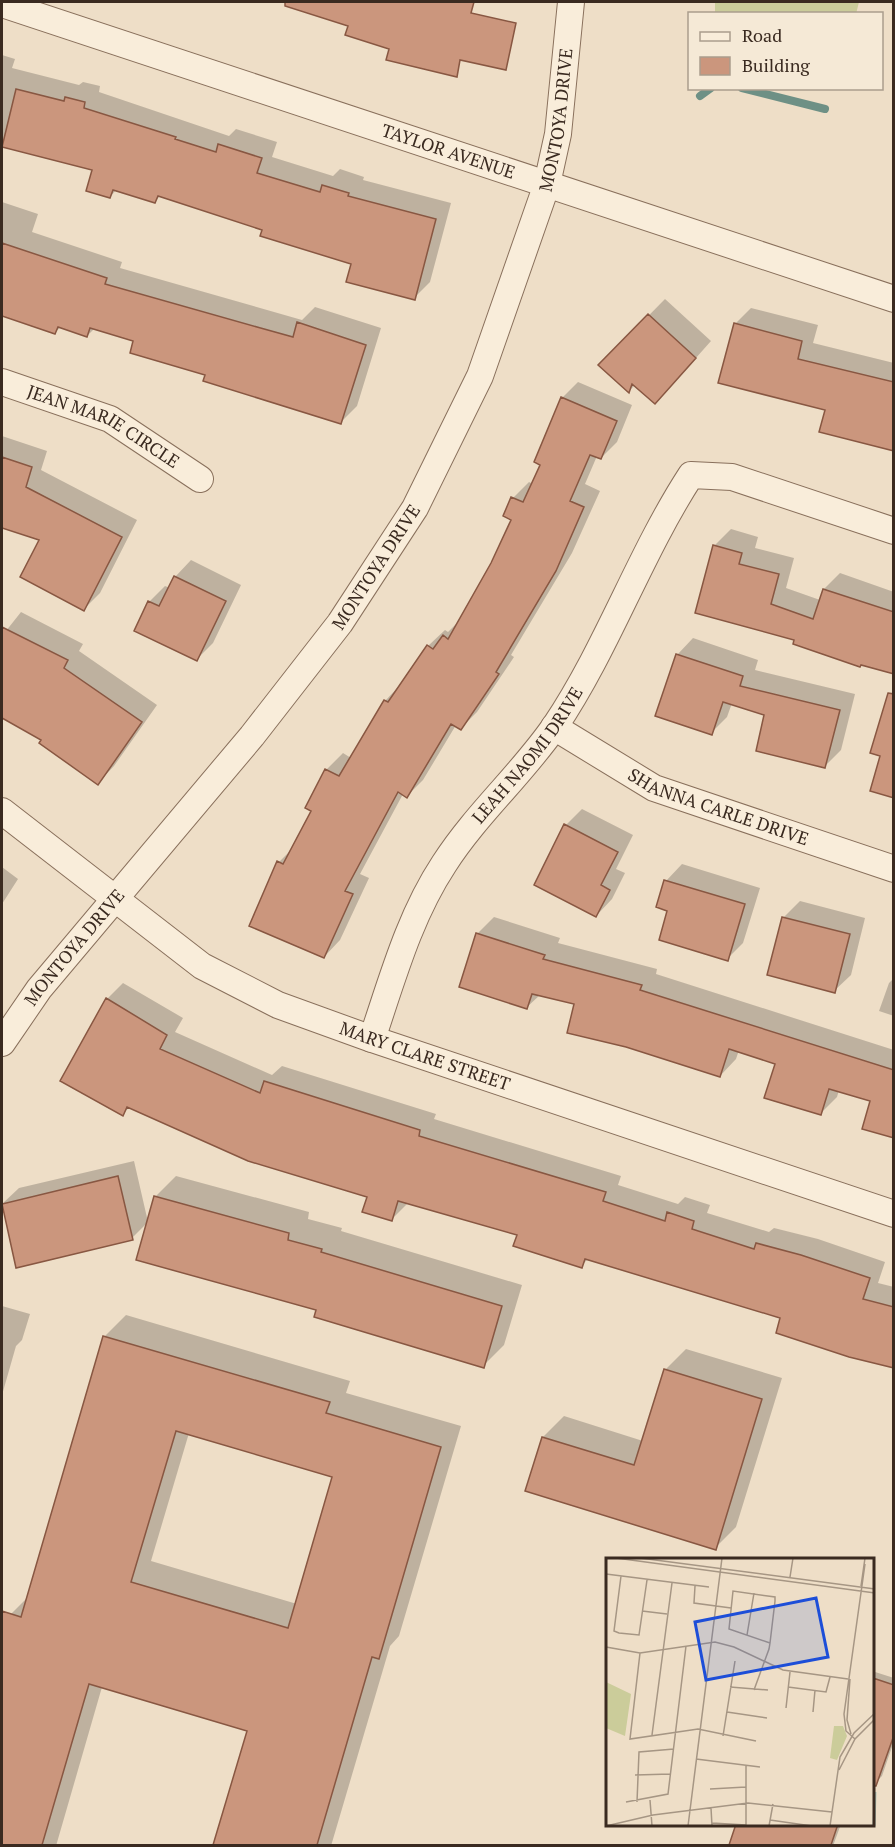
<svg xmlns="http://www.w3.org/2000/svg" width="895" height="1847" font-family="'PT Serif',serif">
<style>
.green{fill:#cbcc9a}
.shadow{fill:#0003;fill-rule:evenodd}
.lines{fill:none;stroke-linecap:round;stroke-linejoin:round}
.stream{stroke:#6e9085;stroke-width:8}
.building{fill:#cb967d;stroke:#885742;stroke-width:1.5;fill-rule:evenodd}
.minor-casing{stroke:#89705c;stroke-width:28}
.minor{stroke:#f9edda;stroke-width:26}
.labels{text-anchor:middle;stroke-width:5;stroke-linejoin:round;paint-order:stroke}
.street-label{font-size:18px;fill:#3a2a20;stroke:#f5e9d6}
.inset-river{fill:none;stroke:#a8c2b8;stroke-width:3}
.inset-road{fill:none;stroke:#a69684;stroke-width:1.5}
.view{fill:#1d4ed8;fill-opacity:0.15;stroke:#1d4ed8;stroke-width:3}
.inset-edge{fill:none;stroke:#3a2a20;stroke-width:3}
</style>
<rect width="100%" height="100%" fill="#eedec7"/>
<path class="green" d="M715 2H859L856 14 715 13Z"/>
<path class="shadow" d="M2 55 15 59 12 68 79 85 83 82 100 86 99 92 229 136 236 129 277 142 272 157 333 176 340 169 364 177 363 180 451 203 430 282 414 298 352 263 264 229 161 195 155 201 117 189 110 197 94 169 2 145Z
M2 202 38 214 32 232 122 262 120 268 302 320 315 307 381 328 357 406 341 422 207 374 135 340 95 328 87 336 61 327 55 332 32 318 2 308Z
M665 299 711 341 671 386 635 385 629 391 600 365Z
M751 308 818 325 813 343 894 363V450L826 409 735 324Z
M578 382 632 405 617 442 601 458 597 456 585 484 600 491 572 553 511 655 514 657 477 712 461 728 456 725 423 780 407 796 403 794 360 874 369 878 340 940 324 957 279 862 294 847 313 811 307 807 327 769 343 753 351 758 385 701 401 684 428 646 445 630 448 632 460 620 493 564 513 520V498L529 482 533 484 542 464 562 398Z
M2 436 47 451 41 470 137 520 100 593 84 609 41 539 2 526Z
M731 529 758 537 755 548 794 558 786 588 820 600 824 589 840 573 894 592V672L796 639 714 546Z
M191 560 241 585 213 643 197 659 149 602 165 586 170 588 175 577Z
M21 612 83 644 79 651 157 705 114 766 98 783 44 740 2 718V636Z
M693 638 758 660 755 670 855 694 841 750 825 766 766 714 732 703 727 717 711 733 677 655Z
M582 809 633 835 616 869 625 873 612 899 596 916 566 825Z
M682 864 760 888 743 943 727 959 669 910 666 881Z
M2 867 18 879 2 904Z
M800 901 865 918 851 975 834 991 783 918Z
M494 917 560 938 558 943 657 969 656 974 894 1050V1137L872 1100 839 1090 837 1097 821 1113 777 1063 739 1050 736 1059 720 1076 576 1003 540 995 527 1007 461 986 478 933Z
M894 978V1016L879 1011 889 983Z
M123 983 183 1018 175 1032 272 1075 282 1066 436 1114 434 1119 621 1176 618 1185 678 1204 685 1197 710 1205 707 1213 769 1232 774 1228 818 1239 885 1262 878 1283 894 1287V1367L782 1317 589 1258 581 1266 519 1234 408 1203 392 1219 369 1197 130 1107 122 1114 107 999Z
M134 1161 148 1222 132 1238 2 1204 19 1188Z
M176 1176 309 1212 308 1219 342 1228 341 1231 522 1285 504 1345 483 1366 318 1309 155 1197Z
M2 1306 30 1314 22 1340 16 1346 2 1395Z
M126 1315 350 1381 346 1393 461 1426 399 1636 390 1646 331 1846H215L249 1730 102 1687 56 1846H2V1646L11 1614 29 1596 105 1336ZM189 1433 334 1476 297 1604 151 1561Z
M686 1349 782 1378 736 1527 715 1548 543 1437 564 1416 643 1441 665 1370Z
M872 1671 894 1678V1741L882 1776 877 1781 872 1779Z
M738 1824H841L833 1846H731Z"/>
<g class="lines">
<path class="stream" d="M742 88 825 109
M700 96 711 88"/>
</g>
<path class="building" d="M285 2H474L471 13 516 23 506 70 460 60 457 77 386 60 389 49 345 35 348 26 285 6Z
M16 89 64 101 65 97 85 102 84 108 176 137 175 139 216 152 218 144 262 158 257 173 320 192 322 185 349 193 348 196 436 219 415 300 346 282 351 264 260 236 262 230 158 196 155 203 113 190 110 198 86 191 92 170 2 147Z
M2 243 107 278 105 284 257 327 293 337 297 322 366 345 341 424 203 381 205 375 130 353 133 341 90 328 87 337 58 327 55 334 2 316Z
M648 314 696 358 655 404 632 384 629 393 598 365Z
M734 323 802 341 798 359 894 382V451L819 432 825 410 718 383Z
M561 397 617 421 601 459 590 455 570 501 584 507 556 571 496 672 499 674 461 730 451 724 407 798 398 792 345 891 353 894 324 958 249 926 277 861 283 864 311 811 305 808 325 769 339 776 384 700 388 702 427 645 433 649 443 635 448 639 491 563 511 520 503 516 511 497 523 502 540 465 534 462Z
M2 457 32 467 26 487 122 537 84 611 20 577 39 540 2 528Z
M713 545 742 553 739 564 779 574 771 604 813 619 823 589 894 612V674L861 665 860 667 793 644 794 640 695 613Z
M174 576 226 601 197 661 134 631 148 601 159 606Z
M2 627 68 660 64 668 142 722 98 785 39 743 41 740 2 718Z
M676 654 743 676 740 686 840 710 825 768 756 751 764 715 723 702 712 735 655 716Z
M888 693 894 694V798L870 791 880 756 870 753Z
M564 824 618 852 601 885 610 890 596 917 534 885Z
M664 880 745 904 728 961 659 940 667 911 656 907Z
M782 917 850 934 835 993 767 975Z
M476 933 545 955 543 959 642 985 640 990 894 1070V1138L862 1129 870 1101 829 1089 821 1115 764 1098 775 1064 729 1049 720 1077 626 1047 567 1033 574 1004 532 994 527 1009 459 987Z
M106 998 167 1035 160 1049 260 1093 264 1081 420 1130 419 1136 606 1192 603 1201 665 1221 667 1212 694 1221 692 1229 754 1249 756 1243 801 1255 870 1278 863 1299 894 1307V1368L849 1357 776 1333 780 1318 585 1259 582 1268 513 1246 517 1235 398 1201 392 1221 362 1212 367 1197 248 1161 127 1107 123 1116 60 1081Z
M118 1176 133 1240 16 1268 2 1204Z
M154 1196 289 1233 288 1240 322 1249 321 1252 502 1306 484 1368 314 1317 316 1310 136 1260Z
M103 1336 330 1402 326 1413 441 1447 379 1659 372 1657 317 1845H213L247 1731 89 1684 42 1845H2V1611L21 1617ZM176 1431 332 1477 288 1628 131 1582Z
M664 1369 762 1399 716 1550 525 1491 542 1437 634 1465Z
M873 1678 894 1685V1735L876 1786H873Z
M736 1824H838L831 1845H729Z"/>
<g class="lines">
<g class="minor-casing">
<g id="minor">
<path id="s1" d="M2 4 894 299"/>
<path id="s2" d="M2 382 110 419 200 479"/>
<path id="s3" d="M554 727 654 788 894 869"/>
<path id="s4" d="M2 811 202 966 278 1005 372 1039 894 1214"/>
<path id="s5" d="M372 1039C392 980 409 917 444 864 476 814 522 774 555 726 608 647 639 555 691 475L732 477 894 531"/>
<path id="s6" d="M2 1043 39 989 252 736 340 623 415 508 480 376 547 184 558 134 571 2"/>
</g>
</g>
<use href="#minor" class="minor"/>
</g>
<g class="labels">
<g class="street-label">
<text dy="6" stroke="none"><textPath href="#s6" startOffset="1092">MONTOYA DRIVE</textPath></text>
<text dy="6" stroke="none"><textPath href="#s1" startOffset="470">TAYLOR AVENUE</textPath></text>
<text dy="6" stroke="none"><textPath href="#s2" startOffset="111">JEAN MARIE CIRCLE</textPath></text>
<text dy="6" stroke="none"><textPath href="#s6" startOffset="606">MONTOYA DRIVE</textPath></text>
<text dy="6" stroke="none"><textPath href="#s5" startOffset="327">LEAH NAOMI DRIVE</textPath></text>
<text dy="6" stroke="none"><textPath href="#s3" startOffset="184">SHANNA CARLE DRIVE</textPath></text>
<text dy="6" stroke="none"><textPath href="#s6" startOffset="120">MONTOYA DRIVE</textPath></text>
<text dy="6" stroke="none"><textPath href="#s4" startOffset="494">MARY CLARE STREET</textPath></text>
</g>
</g>
<g transform="translate(606 1558)">
<rect width="268" height="268" fill="#eedec7"/>
<path d="M0 124 25 136 19 178 0 170ZM228 168H237L241 178 231 202 224 200Z" fill="#cbcc9a"/>
<path class="inset-river" d="M268 268 269 234"/>
<path class="inset-road" d="M10 0 269 35M34 0 269 31M0 16 103 29M15 18 8 73 13 75 33 77 41 22M184 19 187 0M89 28 88 45 125 50M255 28 259 0M36 53 61 56M141 77 148 35M0 89 34 95 109 84 128 89 177 112 242 121M34 95 24 181 92 171 150 183M244 121 241 162 245 176M124 129 162 132M182 129 220 134 224 119M148 132 163 91 164 85 169 43V39L127 33 123 71 164 85M180 150 184 114M121 154 161 160M207 154 209 132M46 177 66 25M117 178 129 103M249 181 240 173 238 156 259 6M90 201 154 209M233 212 249 181 269 161M29 217 65 216M104 231 140 229M44 242 46 268M20 244 62 236 80 88M31 244 33 194 68 191M105 250 106 268M164 262 206 268M106 265 140 267V207M0 268 47 257 142 245 226 254M82 268 116 0M163 268 167 246M224 268 234 199 248 175 269 155"/>
<path class="view" d="M210 40 222 99 100 122 89 64Z"/>
<rect width="268" height="268" class="inset-edge"/>
</g>
<rect width="895" height="1847" fill="none" stroke="#3a2a20" stroke-width="6"/>
<rect x="688" y="12" width="195" height="78" fill="#f5e9d6" stroke="#aa9d8d" stroke-width="1.5"/>
<rect x="700" y="32" width="30" height="9" fill="#f9edda" stroke="#aa9d8d" stroke-width="1.5"/>
<text x="742" y="42" font-size="18" fill="#3a2a20">Road</text>
<rect x="700" y="57" width="30" height="18" fill="#cb967d" stroke="#aa9d8d" stroke-width="1.5"/>
<text x="742" y="72" font-size="18" fill="#3a2a20">Building</text>
</svg>
